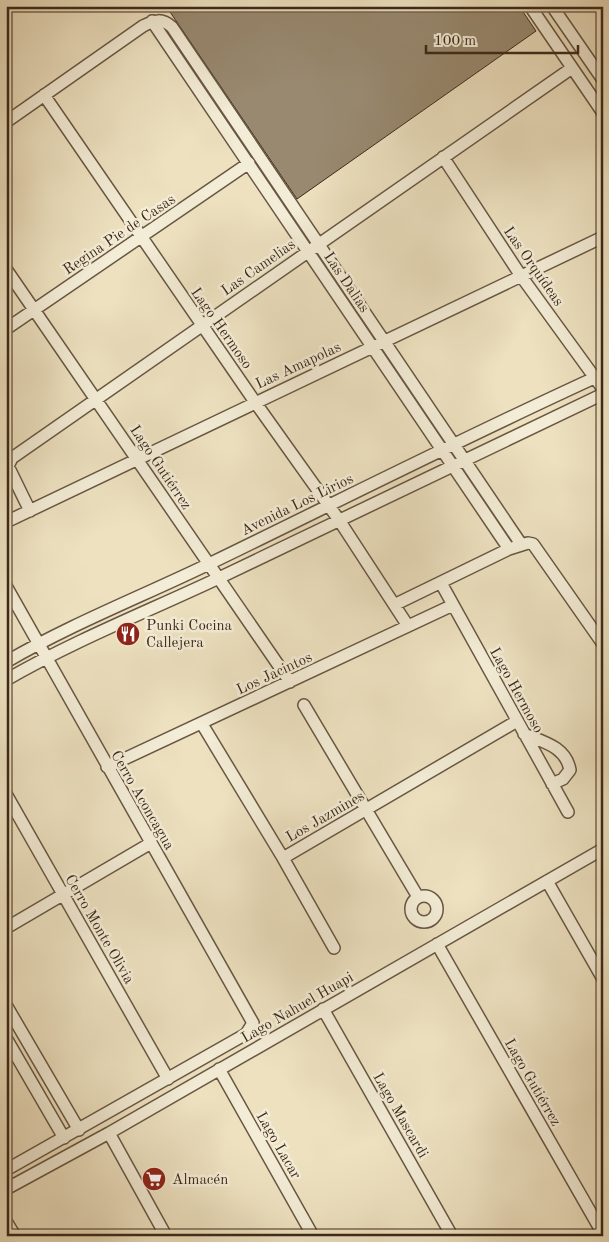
<svg xmlns="http://www.w3.org/2000/svg" width="609" height="1242" font-family="'Old Standard TT',serif">
<style>
.building{fill:#988970;stroke:#3c2919}
.lines{fill:none;stroke-linecap:round;stroke-linejoin:round}
.minor-casing{stroke:#685743;stroke-width:14}
.minor{stroke:#f3ecd6;stroke-width:11}
.labels{text-anchor:middle;stroke-width:5;stroke-linejoin:round;paint-order:stroke}
.street-label{font-size:15px;fill:#3c2919;stroke:#f3ecd6}
.poi-label{font-size:15px;fill:#3c2919;stroke:#f3ecd6;text-anchor:start}
</style>
<rect width="100%" height="100%" fill="#ede1c0"/>
<filter id="stains"><feTurbulence type="fractalNoise" baseFrequency=".004" numOctaves="4"/><feColorMatrix values="0 0 0 0 .2 0 0 0 0 .09 0 0 0 0 .02 0 0 0 .5 -.17"/></filter>
<radialGradient id="worn" r=".72"><stop offset=".6" stop-color="#630" stop-opacity="0"/><stop offset="1" stop-color="#630" stop-opacity=".3"/></radialGradient>
<path class="building" d="M166 6H519L536 31 297 199Z"/>
<g class="lines">
<g class="minor-casing">
<path id="minor" d="M530 6 603 113
M552 6 603 80
M152 21 509 549 528 543 533 544 603 644
M44 95 255 402 339 520 408 626
M6 122 143 26C155 20 162 18 172 27L521 544
M443 157 521 276 603 389
M6 269 290 682
M6 329 249 163
M30 511 8 466 12 458 572 68
M6 522 603 237
M441 583 568 812
M6 586 253 1023 246 1034 6 1170
M396 604 509 549
M6 662C71 624 143 596 211 563 341 500 471 434 603 374
M6 680C75 640 149 611 221 577 348 516 475 454 603 394
M304 705 418 897
M202 724 283 858 517 721
M524 734C544 742 566 747 570 770L563 779 552 784
M107 767 453 605
M6 794 168 1079
M283 858 334 948
M547 881 603 979
M411 909a13 13 0 1 1 26 0a13 13 0 1 1-26 0Z
M6 928 151 843
M437 944 603 1234
M6 1005 79 1130
M323 1009 452 1236
M6 1038 64 1138
M219 1069 313 1236
M109 1133 166 1236
M6 1189 109 1133 603 849
M6 1221 15 1236"/>
</g>
<use href="#minor" class="minor"/>
</g>
<defs>
<g id="restaurant-disc" transform="scale(1.25)"><circle r="9.5" fill="#8f2418" stroke="#f3ecd6"/><path d="M-5-6h1v4h1v-4h1v4h1v-4h1v5L-1.5 .5V6h-2V.5L-5-1ZM5-6V6H3V1.5H1.5Q1.5-4 5-6Z" fill="#fff"/></g>
<g id="supermarket-disc" transform="scale(1.25)"><circle r="9.5" fill="#8f2418" stroke="#f3ecd6"/><path d="M-6-5.5h2.5l.6 2H6L4.5 2H-2.5L-4.4-4H-6ZM-1.5 3.2a1.3 1.3 0 1 0 .1 0ZM3 3.2a1.3 1.3 0 1 0 .1 0Z" fill="#fff"/></g>
</defs>
<g fill-rule="evenodd">
<use href="#restaurant-disc" x="128" y="634"/>
<use href="#supermarket-disc" x="154" y="1179"/>
</g>
<g class="labels">
<g class="street-label">
<text transform="translate(119 234) rotate(-34)" y="5">Regina Pie de Casas</text>
<text transform="translate(534 266) rotate(55)" y="5">Las Orquídeas</text>
<text transform="translate(258 267) rotate(-35)" y="5">Las Camelias</text>
<text transform="translate(347 282) rotate(56)" y="5">Las Dalias</text>
<text transform="translate(222 328) rotate(55)" y="5">Lago Hermoso</text>
<text transform="translate(298 365) rotate(-25)" y="5">Las Amapolas</text>
<text transform="translate(161 467) rotate(56)" y="5">Lago Gutiérrez</text>
<text transform="translate(297 504) rotate(-26)" y="5">Avenida Los Lirios</text>
<text transform="translate(274 673) rotate(-25)" y="5">Los Jacintos</text>
<text transform="translate(517 690) rotate(61)" y="5">Lago Hermoso</text>
<text transform="translate(143 800) rotate(60)" y="5">Cerro Aconcagua</text>
<text transform="translate(325 816) rotate(-30)" y="5">Los Jazmines</text>
<text transform="translate(100 929) rotate(60)" y="5">Cerro Monte Olivia</text>
<text transform="translate(297 1007) rotate(-30)" y="5">Lago Nahuel Huapi</text>
<text transform="translate(533 1082) rotate(60)" y="5">Lago Gutiérrez</text>
<text transform="translate(401 1115) rotate(60)" y="5">Lago Mascardi</text>
<text transform="translate(279 1145) rotate(60)" y="5">Lago Lacar</text>
</g>
<g class="poi-label">
<text x="146" y="630">Punki Cocina<tspan x="146" dy="17">Callejera</tspan></text>
<text x="172" y="1184">Almacén</text>
</g>
</g>
<rect width="609" height="1242" fill="none" stroke="#ede1c0" stroke-width="25"/>
<rect x="8" y="8" width="594" height="1227" fill="none" stroke="#3c2919" stroke-width="2.5"/>
<rect x="12" y="12" width="584" height="1217" fill="none" stroke="#3c2919"/>
<path d="M426 45v8h152v-8" fill="none" stroke="#3c2919" stroke-width="2.5"/>
<text x="434" y="45" font-size="15" fill="#3c2919" stroke="#f3ecd6" stroke-width="4" paint-order="stroke">100 m</text>
<rect width="100%" height="100%" filter="url(#stains)"/>
<rect width="100%" height="100%" fill="url(#worn)"/>
</svg>
